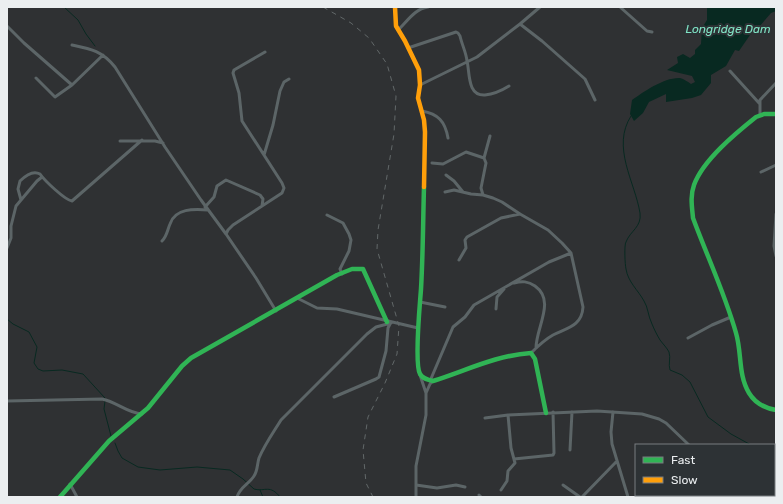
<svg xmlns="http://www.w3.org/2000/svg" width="783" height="504" font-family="Rubik,sans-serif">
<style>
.water{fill:#082921}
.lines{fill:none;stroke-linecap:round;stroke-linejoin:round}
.stream{stroke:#082921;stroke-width:1}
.street{stroke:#5c6567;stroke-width:3}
.fast{stroke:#30b455;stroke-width:4.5}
.slow{stroke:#ff9f0a;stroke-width:4.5}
.rail{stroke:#626869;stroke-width:1;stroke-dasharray:5 5;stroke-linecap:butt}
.labels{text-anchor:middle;stroke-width:4;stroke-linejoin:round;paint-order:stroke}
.water-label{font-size:12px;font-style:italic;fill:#81e4c5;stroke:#2d3235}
</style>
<rect width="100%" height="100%" fill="#2f3133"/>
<path class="water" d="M707 7H776V11L771 13 759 27 750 35 739 51 735 50 726 66 711 75V83L701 95 692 98 666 102V94L649 102 643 113 634 121 630 114 632 100C643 92 665 77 680 78 684 79 688 82 691 84L695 82 692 76 667 70 678 63 677 57 683 54 690 58 695 54V50L701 44 702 28 707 20Z"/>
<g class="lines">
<path class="stream" d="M64 7 78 20 86 34 95 46
M631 116C611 147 635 182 640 213 642 227 630 231 626 242 624 245 625 265 626 269 628 282 638 290 644 301 648 307 648 316 652 324 654 329 657 335 660 340 663 344 667 348 669 352 671 358 668 364 670 370L682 375 690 382 708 417 731 434 751 445
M7 319 13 324 29 332 37 347 34 363 38 369 43 371 62 370 83 374 105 398
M105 401 104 409 111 436
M115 443 118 451 122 458 138 467 160 470 197 467 230 470 243 479 254 489C265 492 270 484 280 497
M774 465 776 467
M260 490 263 497"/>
<path class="street" d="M620 7 647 31 652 32
M520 24 542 41 585 79 595 100
M7 26 24 43 72 85 103 55
M398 30C407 22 414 9 428 7
M72 45C91 49 102 51 115 67L165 147 201 200 226 234 256 278 276 311
M408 48 456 32 458 33 460 36C462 45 466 52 467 61 470 73 467 96 485 95 495 94 501 91 509 86
M730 71 759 103
M36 78 55 97 72 85
M420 85 477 57 520 24 540 7
M422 111C438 114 445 121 448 138
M760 115V100L776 83
M120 141H155L163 143
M264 155 273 125 280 91 284 82 289 79
M432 163 443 164 466 152 484 158
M761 172 776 165
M446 175 454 181 463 192
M445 192 454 190 471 194 483 195 493 198 502 202 520 214 548 230 562 243 571 253 583 307C582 326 567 328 553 335 544 340 538 346 531 353
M483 195 481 188 486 163 484 158 490 136
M21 200 18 189 20 181C25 176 33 170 40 174 45 181 65 200 72 201L142 140
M205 207 214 197 217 186 226 180 260 195 263 199 262 206
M776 214 774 246 776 256
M327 215 343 223 349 234 351 240 349 251 340 269 342 274
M226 234 228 230 233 225 282 193 284 188 282 183 242 121 239 93 233 73 234 70 265 52
M162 241C167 236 167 231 170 224 175 208 194 209 208 210
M7 248 11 238V226L16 206 37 181 42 177
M459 260 466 248 465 240 467 237 501 218 520 214
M514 283C522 281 528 281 535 286 556 301 536 327 536 348
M297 298 317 308 337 309 418 328
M420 302 445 307
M496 309 497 297 504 289
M688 338 712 325 731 317
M430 381 453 327 465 317 474 305 549 262 571 253
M426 393 430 384 433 381
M334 397 376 379 379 377 386 351 388 328 390 324
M7 401 102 399C117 402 127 413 142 414
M613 412 611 432 612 444 628 497
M485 418 508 415
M570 450 572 412
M514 459 553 455 554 453 553 412
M70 484 77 497
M416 485 437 488 456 485 465 487
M563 485 580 497
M501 490 507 481 508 471 515 463 511 448 508 415 597 411 642 414 659 419 666 423 689 445
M479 495 481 497
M737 495 739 497
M237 497C240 487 249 484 254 476 258 470 257 464 259 458 265 444 273 433 281 420L367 334 376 327 391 323
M416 497V466L426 415V393L420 375
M582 497 617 461
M724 497 727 495"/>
<path class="fast" d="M776 114H764L756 117C736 133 703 160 694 185 690 196 692 207 693 218 707 256 725 294 736 333 742 353 738 375 749 393 755 403 764 408 776 410
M424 187C423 221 423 255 421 289 420 304 414 363 420 374 423 379 428 380 433 381 465 371 497 355 531 353L535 359 546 413
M60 497 109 441 148 408 182 366 191 358 337 275 352 269H363L387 322"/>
<path class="slow" d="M395 7 396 26 405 41 419 70 420 85 418 98 424 120 425 132 424 187"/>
<path class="rail" d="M323 7 351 23 369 38 387 64 396 96 394 134 378 230 377 249 399 326 397 354 385 383 368 417 363 450 366 483 373 497"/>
</g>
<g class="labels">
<g class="water-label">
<text x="728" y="33">Longridge Dam</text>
</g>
</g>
<rect width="783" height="504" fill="none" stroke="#ebeef0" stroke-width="16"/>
<rect x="635" y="444" width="140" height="52" fill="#2d3235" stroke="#797d80"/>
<rect x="643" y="457" width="20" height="6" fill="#30b455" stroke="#797d80"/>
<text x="671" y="464" font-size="12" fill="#ebeef0">Fast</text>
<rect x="643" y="477" width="20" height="6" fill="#ff9f0a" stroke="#797d80"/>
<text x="671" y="484" font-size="12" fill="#ebeef0">Slow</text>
</svg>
